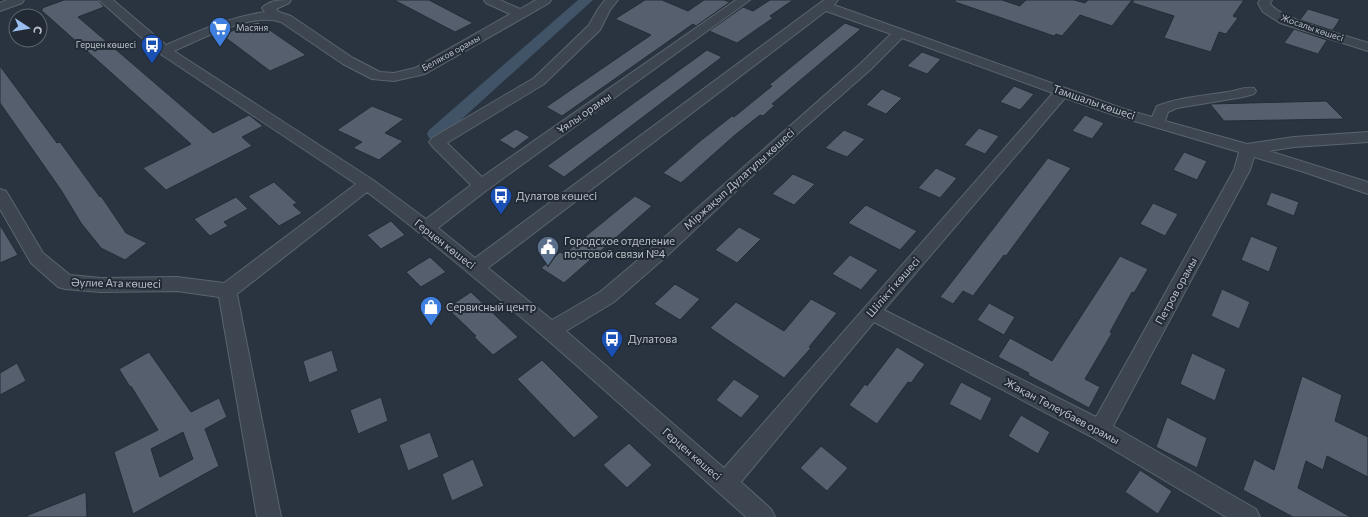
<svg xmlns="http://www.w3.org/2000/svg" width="1368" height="517" font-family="Commissioner,sans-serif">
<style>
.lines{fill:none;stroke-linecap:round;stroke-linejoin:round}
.canal{fill:#415367;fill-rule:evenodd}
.building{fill:#555f6d;stroke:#242d37;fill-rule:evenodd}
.minor-casing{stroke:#5b646d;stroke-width:2}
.minor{fill:#3d4650;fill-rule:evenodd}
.labels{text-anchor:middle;stroke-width:4;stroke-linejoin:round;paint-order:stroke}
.far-poi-label{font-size:9px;fill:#bac1ca;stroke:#222b35;text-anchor:start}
.far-street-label{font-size:9px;fill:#bac1ca;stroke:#222b35}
.street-label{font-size:11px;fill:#bac1ca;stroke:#222b35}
.poi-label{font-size:11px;fill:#bac1ca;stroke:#222b35;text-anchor:start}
</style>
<rect width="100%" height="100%" fill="#293440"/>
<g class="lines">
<path class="canal" d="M578 0H593L441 138 435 139 429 138 427 134 429 130Z"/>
</g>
<path class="building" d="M64 0H98L104 7 78 17 213 133 249 115 263 126 242 137 252 146 166 190 143 168 191 144 41 10 43 9 42 8Z
M394 0H429L473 23 455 32Z
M645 0H662L688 11 704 0H724L730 2 696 26 693 24 562 116 546 107 651 35 615 19Z
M770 0H793L770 16 773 18 737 43 709 31 743 7 753 11Z
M955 0H1002L1020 6 1026 0H1074L1085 3 1088 0H1132L1112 26 1080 15 1062 36 1056 34 1054 36 955 2Z
M1133 0H1244L1233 16 1238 18 1226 34 1219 32 1211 52 1164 38 1174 16 1133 3Z
M1308 9 1340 19 1333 30H1331L1300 20Z
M258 22 306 55 270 71 222 35 249 24Z
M845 23 861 29 772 104 775 105 763 116 760 115 735 135 681 183 663 173 699 142 732 116 734 117 772 86 769 85Z
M1294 29 1327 40 1318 54 1284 43Z
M707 50 722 57 564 177 547 166Z
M922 52 941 59 927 74 907 66Z
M0 66 57 143 60 142 100 197 101 196 126 233 147 243 125 260 101 248 81 223 61 190 0 103Z
M1014 86 1034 94 1020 110 1000 102Z
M882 89 902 98 886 114 866 105Z
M1326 101 1344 119 1224 121 1210 104Z
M372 106 404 119 385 133 403 141 379 160 353 148 362 142 337 130Z
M1085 115 1104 123 1092 139 1072 131Z
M979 128 999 136 985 154 964 145Z
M516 129 530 137 514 149 499 140Z
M844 130 865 139 847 157 825 148Z
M1184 152 1207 161 1197 180 1173 170Z
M1048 158 1071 168 1006 256 1004 255 973 296 963 291 953 304 940 297Z
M936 168 957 178 940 198 918 188Z
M793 174 815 184 794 205 772 194Z
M274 182 297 203 293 205 302 213 279 226 248 196Z
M1271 192 1299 202 1294 216 1266 205Z
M635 196 652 206 564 283 541 268 560 252 564 254Z
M236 197 248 209 224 222 228 226 210 236 194 219Z
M1153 203 1178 214 1165 236 1140 224Z
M866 205 917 231 900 250 848 223Z
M391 221 405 235 381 249 367 235Z
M0 225 18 255 0 263Z
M739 227 761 239 737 263 715 250Z
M1251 236 1278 247 1269 272 1241 260Z
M850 255 878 270 861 290 832 274Z
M1120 256 1148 269 1134 293 1132 292 1110 332 1112 333 1085 379 1100 387 1089 408 1028 375 1029 373 998 357 1010 338 1052 361Z
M430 257 446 272 421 287 406 272Z
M675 284 700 299 680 320 654 304Z
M1222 289 1250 302 1239 329 1211 316Z
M471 292 518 337 493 355 474 337 476 336 447 308Z
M811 299 837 313 809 347 811 348 784 378 710 328 736 302 784 331Z
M989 303 1015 317 1004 335 977 320Z
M897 347 925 364 911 383 908 382 877 424 849 405 865 384 867 386Z
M332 350 338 371 309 383 303 361Z
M149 352 191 412 219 398 227 417 205 429 219 466 133 514 114 452 158 430 131 386 130 387 119 369ZM183 432 193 459 160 477 151 449Z
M1192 353 1226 369 1215 401 1180 384Z
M542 360 599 417 574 438 517 379Z
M17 363 26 381 0 395V373Z
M1302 376 1342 395 1335 421 1368 437V477L1327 456 1323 470 1306 461 1298 488 1351 517H1293L1243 490 1254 459 1274 470Z
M734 379 760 396 741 418 716 400Z
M961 382 992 398 981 421 949 404Z
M381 397 388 421 358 434 350 410Z
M1021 415 1050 432 1038 454 1008 436Z
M1167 417 1207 438 1197 468 1156 447Z
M430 432 439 457 408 471 399 445Z
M629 443 652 465 627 488 603 465Z
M821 446 848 468 827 491 800 468Z
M473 459 484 486 452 501 442 474Z
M1140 470 1172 491 1158 514 1125 492Z
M86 492 87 517H27L26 516Z"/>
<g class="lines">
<g class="minor-casing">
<path id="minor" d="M7 0H24L22 3 0 11V3Z
M99 0H113L166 45C198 31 230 17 265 12L262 8C269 0 281 0 291 0L289 3 276 9 279 12 291 16 353 58 380 72 394 73 415 68 510 14 486 3 484 0H500L520 9 536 0H551L549 3 425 74 394 81 372 79 343 64 281 22C251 12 202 39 174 51L373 180 426 219 471 185 432 146 429 142 432 138 534 78 589 25 598 9 605 0H618L610 10 600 30 544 84 447 143 482 177 736 0H750L487 190 438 228 475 258 824 0H838L834 5 1124 109 1152 117 1157 106C1180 97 1203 96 1227 92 1236 91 1245 86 1254 88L1256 91 1254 94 1243 97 1177 108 1168 112 1165 121 1247 144 1294 137 1368 132V142L1294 147 1269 151 1368 182V194L1304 172 1254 157 1250 170 1113 426 1256 509 1260 517H1226L1092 437 874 322 741 482 771 509 775 517H746C622 406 500 293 367 192L237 294 281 517H257L219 297 177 291 101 292 65 289 58 287 31 263 0 209V189L6 191 43 253 70 275 101 278 177 277 224 283 356 184 159 53ZM826 11 891 34 860 64 657 244 600 292 552 320 488 268ZM902 38 1053 93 724 468 566 331 614 302 669 254 796 135 870 70ZM1065 98 1114 115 1239 152 1234 170 1096 417 884 310Z
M1260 0H1272L1270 3C1278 19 1349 36 1368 43V51L1280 23 1263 12 1258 3Z"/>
</g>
<use href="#minor" class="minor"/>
</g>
<defs>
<g id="supermarket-pin" transform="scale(1.15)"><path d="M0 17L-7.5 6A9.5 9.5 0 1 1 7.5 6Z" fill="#3f7fe0" stroke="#222b35"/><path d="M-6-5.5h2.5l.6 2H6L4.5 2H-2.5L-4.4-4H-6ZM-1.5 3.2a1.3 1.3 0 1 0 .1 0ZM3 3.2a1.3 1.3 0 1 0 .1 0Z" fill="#fff"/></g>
<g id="bus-pin" transform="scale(1.15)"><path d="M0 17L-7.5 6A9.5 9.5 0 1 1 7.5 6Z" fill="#1a4fb4" stroke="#222b35"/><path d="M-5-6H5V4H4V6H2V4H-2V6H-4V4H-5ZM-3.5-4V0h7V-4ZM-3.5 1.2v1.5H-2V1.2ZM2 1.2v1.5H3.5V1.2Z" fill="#fff"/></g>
<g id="civic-pin" transform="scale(1.15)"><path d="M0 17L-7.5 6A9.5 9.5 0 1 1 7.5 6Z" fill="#5c6f8a" stroke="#222b35"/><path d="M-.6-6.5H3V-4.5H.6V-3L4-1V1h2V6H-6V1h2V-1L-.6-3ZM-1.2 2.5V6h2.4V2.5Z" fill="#fff"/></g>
<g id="shop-pin" transform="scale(1.15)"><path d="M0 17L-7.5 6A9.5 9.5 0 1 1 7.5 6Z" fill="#3f7fe0" stroke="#222b35"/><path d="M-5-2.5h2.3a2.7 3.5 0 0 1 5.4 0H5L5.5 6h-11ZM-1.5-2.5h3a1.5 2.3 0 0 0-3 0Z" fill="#fff"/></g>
</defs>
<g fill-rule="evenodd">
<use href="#supermarket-pin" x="220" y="28"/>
<use href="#bus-pin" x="152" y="45"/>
<use href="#bus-pin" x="501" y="196"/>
<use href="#civic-pin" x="548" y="247"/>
<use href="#shop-pin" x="431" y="307"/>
<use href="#bus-pin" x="612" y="339"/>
</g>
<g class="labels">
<g class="far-poi-label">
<text x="236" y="31">Масяня</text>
<text x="136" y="48" text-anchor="end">Герцен көшесі</text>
</g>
<g class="far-street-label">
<text transform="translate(1312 28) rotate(19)" y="3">Жосалы көшесі</text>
<text transform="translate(451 53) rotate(-29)" y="3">Беляков орамы</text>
</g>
<g class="street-label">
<text transform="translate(1094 102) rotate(19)" y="4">Тамшалы көшесі</text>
<text transform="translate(584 113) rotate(-35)" y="4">Ұялы орамы</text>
<text transform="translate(739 179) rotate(-42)" y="4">Міржақып Дулатұлы көшесі</text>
<text transform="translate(445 244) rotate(38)" y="4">Герцен көшесі</text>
<text transform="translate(116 283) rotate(1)" y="4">Әулие Ата көшесі</text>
<text transform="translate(893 287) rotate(-49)" y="4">Шілікті көшесі</text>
<text transform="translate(1176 291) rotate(-61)" y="4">Петров орамы</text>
<text transform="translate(1062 411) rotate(28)" y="4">Жақан Төлеубаев орамы</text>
<text transform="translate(692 454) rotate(41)" y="4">Герцен көшесі</text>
</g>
<g class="poi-label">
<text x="516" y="200">Дулатов көшесі</text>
<text x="564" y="245">Городское отделение<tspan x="564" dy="13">почтовой связи №4</tspan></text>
<text x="446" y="311">Сервисный центр</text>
<text x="628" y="343">Дулатова</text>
</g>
</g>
<g transform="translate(28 28) rotate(102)"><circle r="19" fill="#222b35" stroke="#5f6771"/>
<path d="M0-3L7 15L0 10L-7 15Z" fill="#9bbfee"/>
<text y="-6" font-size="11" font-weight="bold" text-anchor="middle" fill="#bac1ca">С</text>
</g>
</svg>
